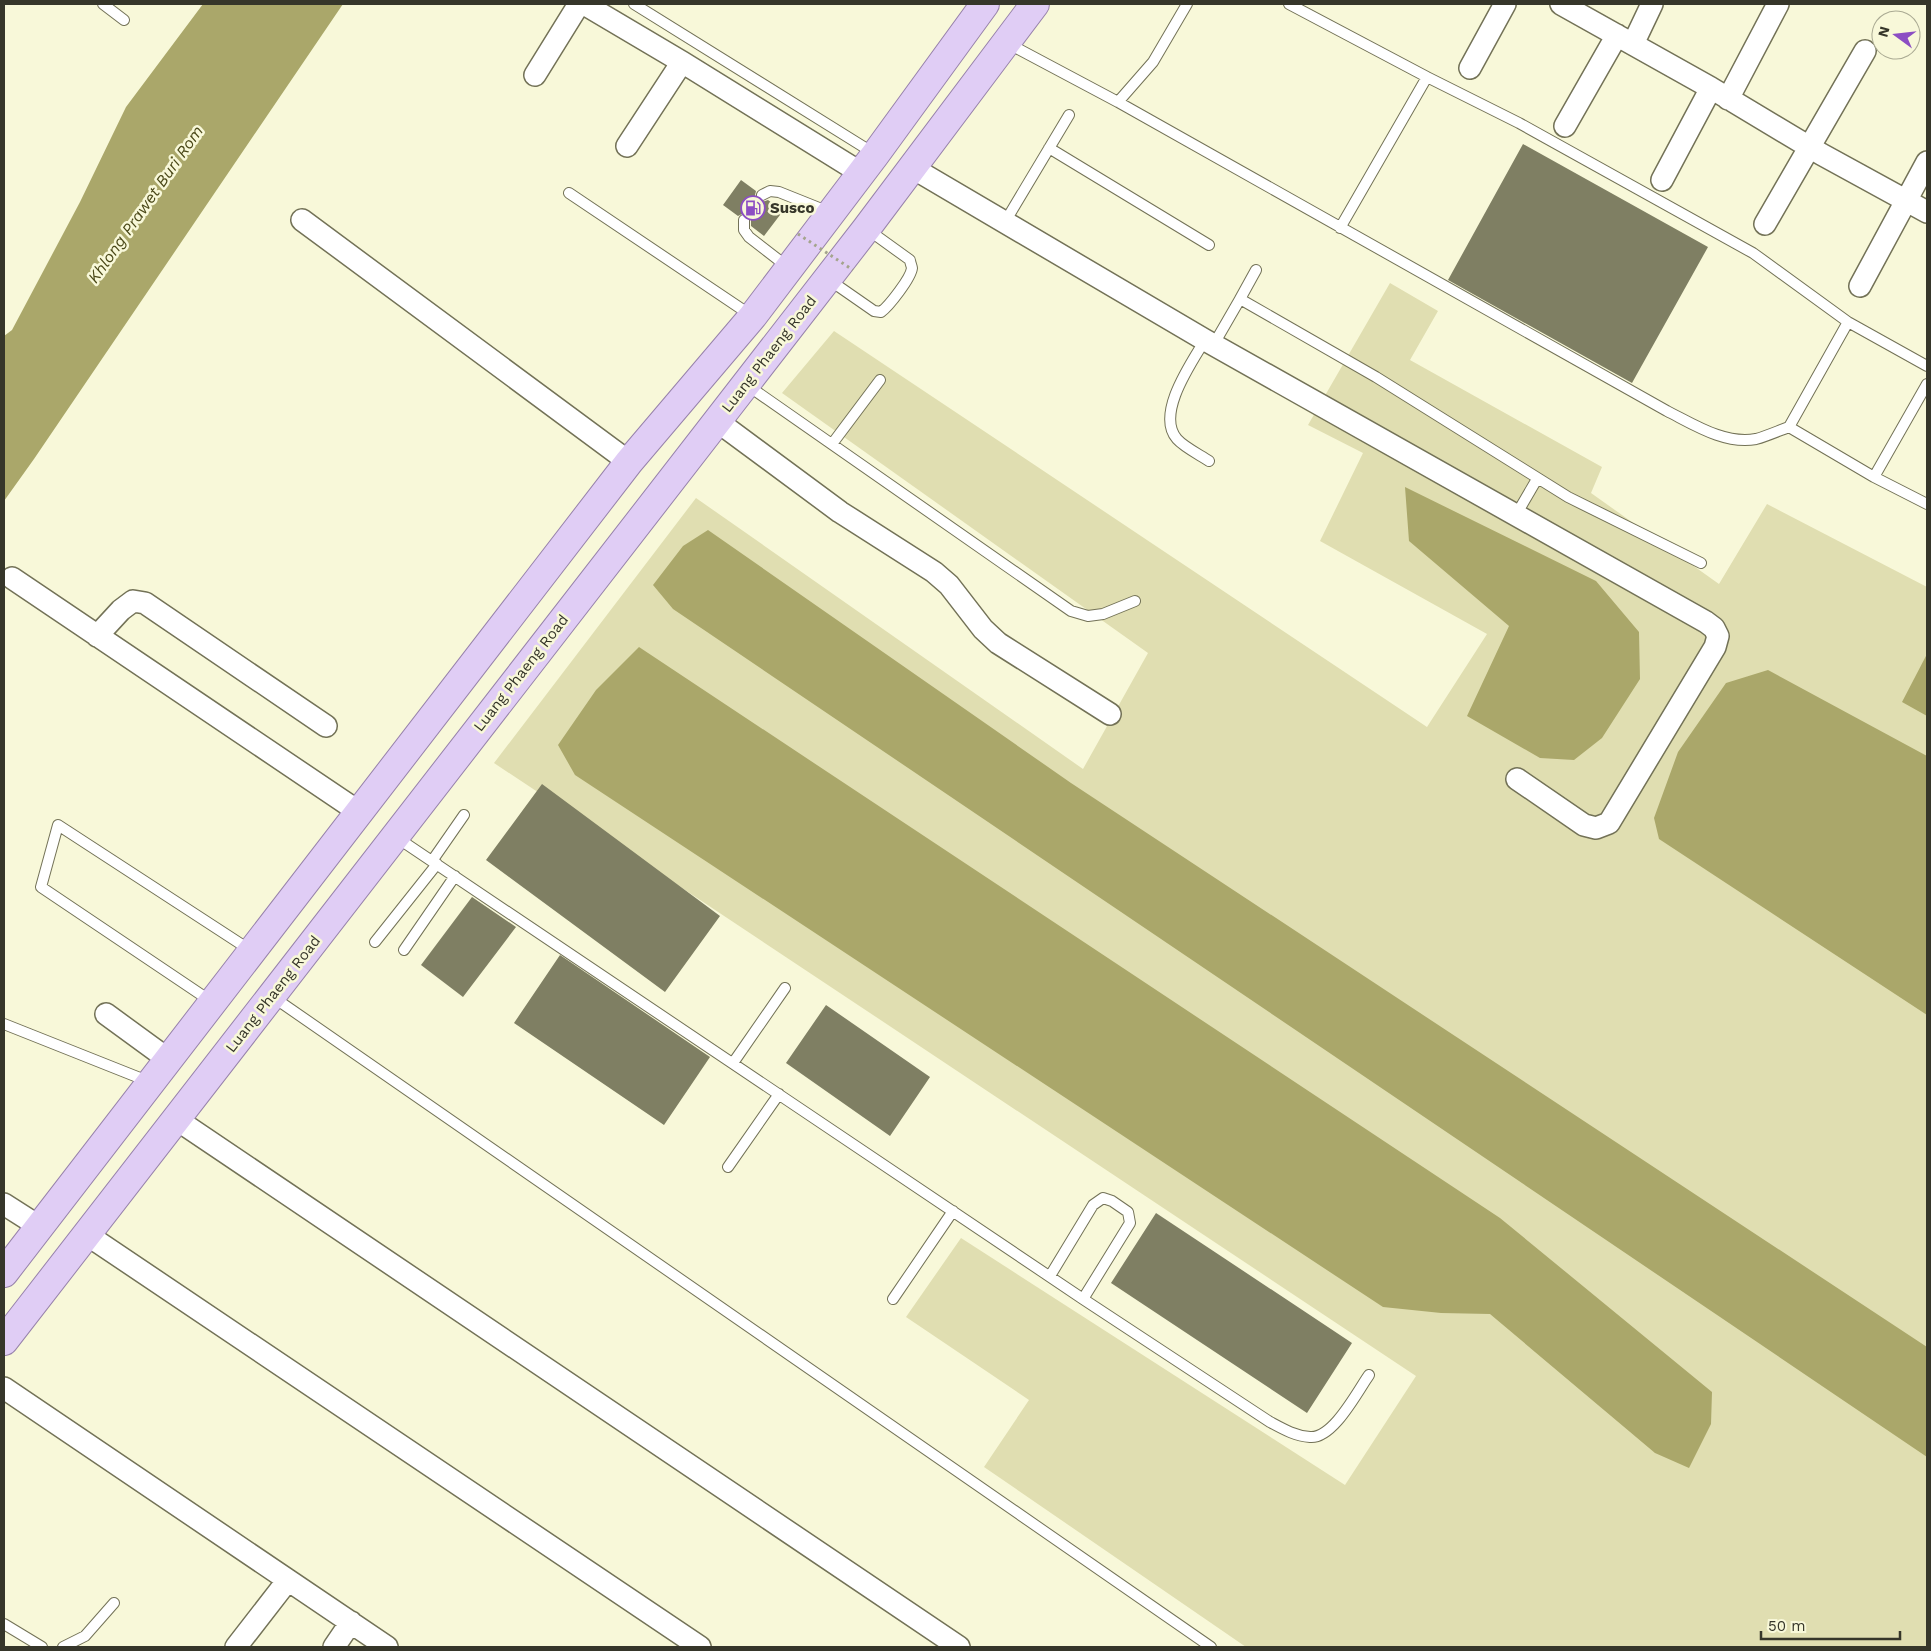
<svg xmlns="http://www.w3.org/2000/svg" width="1931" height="1651" font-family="'Work Sans',sans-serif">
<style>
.green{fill:#e0deb1}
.water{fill:#aaa76a}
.building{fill:#7f7f63}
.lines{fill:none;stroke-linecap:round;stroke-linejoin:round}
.service-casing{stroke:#737257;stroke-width:12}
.minor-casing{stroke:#737257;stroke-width:24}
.primary-casing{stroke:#9782aa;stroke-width:30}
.service{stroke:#fff;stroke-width:10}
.minor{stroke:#fff;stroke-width:21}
.primary{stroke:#e0cdf5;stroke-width:28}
.path-bridge{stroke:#a4a48d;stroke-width:3;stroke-dasharray:2.5 4;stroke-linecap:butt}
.labels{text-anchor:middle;stroke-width:5;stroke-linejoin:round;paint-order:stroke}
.poi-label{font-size:15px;font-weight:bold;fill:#36362a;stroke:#f8f8d9;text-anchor:start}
.street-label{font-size:15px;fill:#36362a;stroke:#f8f8d9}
.water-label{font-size:16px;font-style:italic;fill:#4a4818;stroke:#f8f8d9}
</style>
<rect width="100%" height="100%" fill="#f8f8d9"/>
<path class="green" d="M1390 283 1438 311 1410 360 1602 467 1591 493 1719 584 1767 504 1927 587V1647H1246L984 1467 1029 1400 906 1317 961 1238 1345 1485 1416 1376 494 763 696 498 1083 769 1148 653 782 393 834 331 1427 727 1487 634 1320 541 1363 453 1308 425Z"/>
<path class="water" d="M203 4H343L34 459 4 501V336L12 330 80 202 126 107Z
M1405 487 1596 581 1639 632 1640 679 1602 738 1574 760 1540 758 1467 716 1509 626 1409 541Z
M708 530 1071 783 1927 1347V1457L673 609 653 585 683 546Z
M639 647 1500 1218 1712 1392 1711 1424 1689 1468 1655 1453 1490 1314 1441 1313 1383 1307 575 775 558 745 596 690Z
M1927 654V716L1902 702Z
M1768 670 1927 756V1015L1659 839 1654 818 1678 752 1726 683Z"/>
<path class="building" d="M1523 144 1708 247 1632 383 1448 280Z
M741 180 756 191 755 195 758 200 762 202 768 200 783 211 764 236 751 226V220L748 214 744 213 738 216 723 205Z
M542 784 720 916 665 992 486 860Z
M472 897 516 927 463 997 421 965Z
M560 955 710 1057 664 1125 514 1023Z
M826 1005 930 1077 890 1136 786 1063Z
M1156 1213 1352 1343 1307 1413 1111 1283Z"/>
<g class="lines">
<g class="service-casing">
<path id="service" d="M103 4 124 20
M634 4 875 154
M1289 4 1427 77 1519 123 1753 253 1848 322 1927 366
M1007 43 1118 102 1667 411C1693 424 1725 445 1756 439 1767 436 1778 431 1789 427L1874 477 1927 504
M1118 102 1153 62 1187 4
M1049 148 1209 245
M569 193 752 316
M762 195 770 191 779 192 829 212
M744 220V230L749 237 789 268
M1005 222 1069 115
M1340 228 1427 77
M828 279 874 311 881 312C889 306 911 278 912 268 912 267 910 262 910 260L867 229
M1240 299 1256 270
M1205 340C1192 362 1155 414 1177 439 1184 447 1200 455 1209 461
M1214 344 1240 299 1376 377 1568 497 1701 563
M747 385 1071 611 1088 616 1103 614 1135 601
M1789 427 1848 322
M832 444 880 380
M1874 477 1927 384
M1516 515 1537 479
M396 837 1083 1299 1270 1422C1283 1429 1295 1436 1310 1437 1333 1439 1357 1392 1369 1375
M432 861 464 815
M375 942 437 864
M404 950 455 876
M273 997 1211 1647
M212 1002 41 887 58 825 250 950
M4 1024 150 1082
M733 1063 785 988
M728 1167 779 1094
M1050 1276 1093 1205 1103 1198 1112 1201 1128 1212 1130 1223 1083 1299
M893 1299 953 1211
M4 1624 42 1647
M63 1647 85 1636 114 1603"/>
</g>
<g class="minor-casing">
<path id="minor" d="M584 4 682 62 861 173
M1561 4 1711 88 1821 154 1927 212
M1633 44 1652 4
M1470 68 1505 4
M535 75 579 4
M1728 99 1778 4
M1565 126 1617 35
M627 146 682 62
M911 167 1205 340 1706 622 1714 628 1718 636 1715 647 1609 823 1596 828 1584 825 1517 779
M1662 180 1711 88
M302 220 629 462
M1765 224 1865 51
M1860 286 1927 162
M717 421 840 512 934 572 949 585 983 629 998 643 1110 714
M12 578 359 812
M97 636 121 610 133 601 145 603 326 726
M106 1014 169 1060
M176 1119 959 1647
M4 1204 40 1227
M86 1234 700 1647
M4 1388 387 1647
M236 1647 288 1580
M334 1647 351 1622"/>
</g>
<g class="primary-casing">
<path id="primary" d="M4 1273 629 462 753 316 875 155 985 4
M4 1341 866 229 1035 4"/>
</g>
<use href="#service" class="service"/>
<use href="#minor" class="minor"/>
<use href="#primary" class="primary"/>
<path class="path-bridge" d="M798 234 853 270"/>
</g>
<defs>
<g id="fuel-ring" transform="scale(1.25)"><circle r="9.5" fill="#f8f8d9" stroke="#8c4ec3" stroke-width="1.5"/><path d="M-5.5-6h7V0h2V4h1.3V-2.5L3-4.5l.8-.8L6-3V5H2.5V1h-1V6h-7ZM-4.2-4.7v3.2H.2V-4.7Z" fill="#8c4ec3"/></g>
</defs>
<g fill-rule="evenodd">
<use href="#fuel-ring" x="753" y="208"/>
</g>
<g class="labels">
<g class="poi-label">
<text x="770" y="213">Susco</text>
</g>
<g class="street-label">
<text transform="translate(769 354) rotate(-52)" y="5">Luang Phaeng Road</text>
<text transform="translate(521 673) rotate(-52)" y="5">Luang Phaeng Road</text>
<text transform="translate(273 994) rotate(-52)" y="5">Luang Phaeng Road</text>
</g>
<g class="water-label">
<text transform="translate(145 204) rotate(-55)" y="6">Khlong Prawet Buri Rom</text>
</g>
</g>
<rect width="1931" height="1651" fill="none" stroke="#36362a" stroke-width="10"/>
<g transform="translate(1896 35) rotate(285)"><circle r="24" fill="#f8f8d9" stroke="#aaaa93"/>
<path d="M0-4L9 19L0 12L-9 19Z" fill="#8c4ec3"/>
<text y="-8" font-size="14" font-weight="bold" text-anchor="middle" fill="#36362a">N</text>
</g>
<path d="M1761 1631v8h139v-8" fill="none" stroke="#36362a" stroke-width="2.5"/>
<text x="1768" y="1631" font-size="15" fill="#36362a" stroke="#f8f8d9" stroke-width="4" paint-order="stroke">50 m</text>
</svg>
